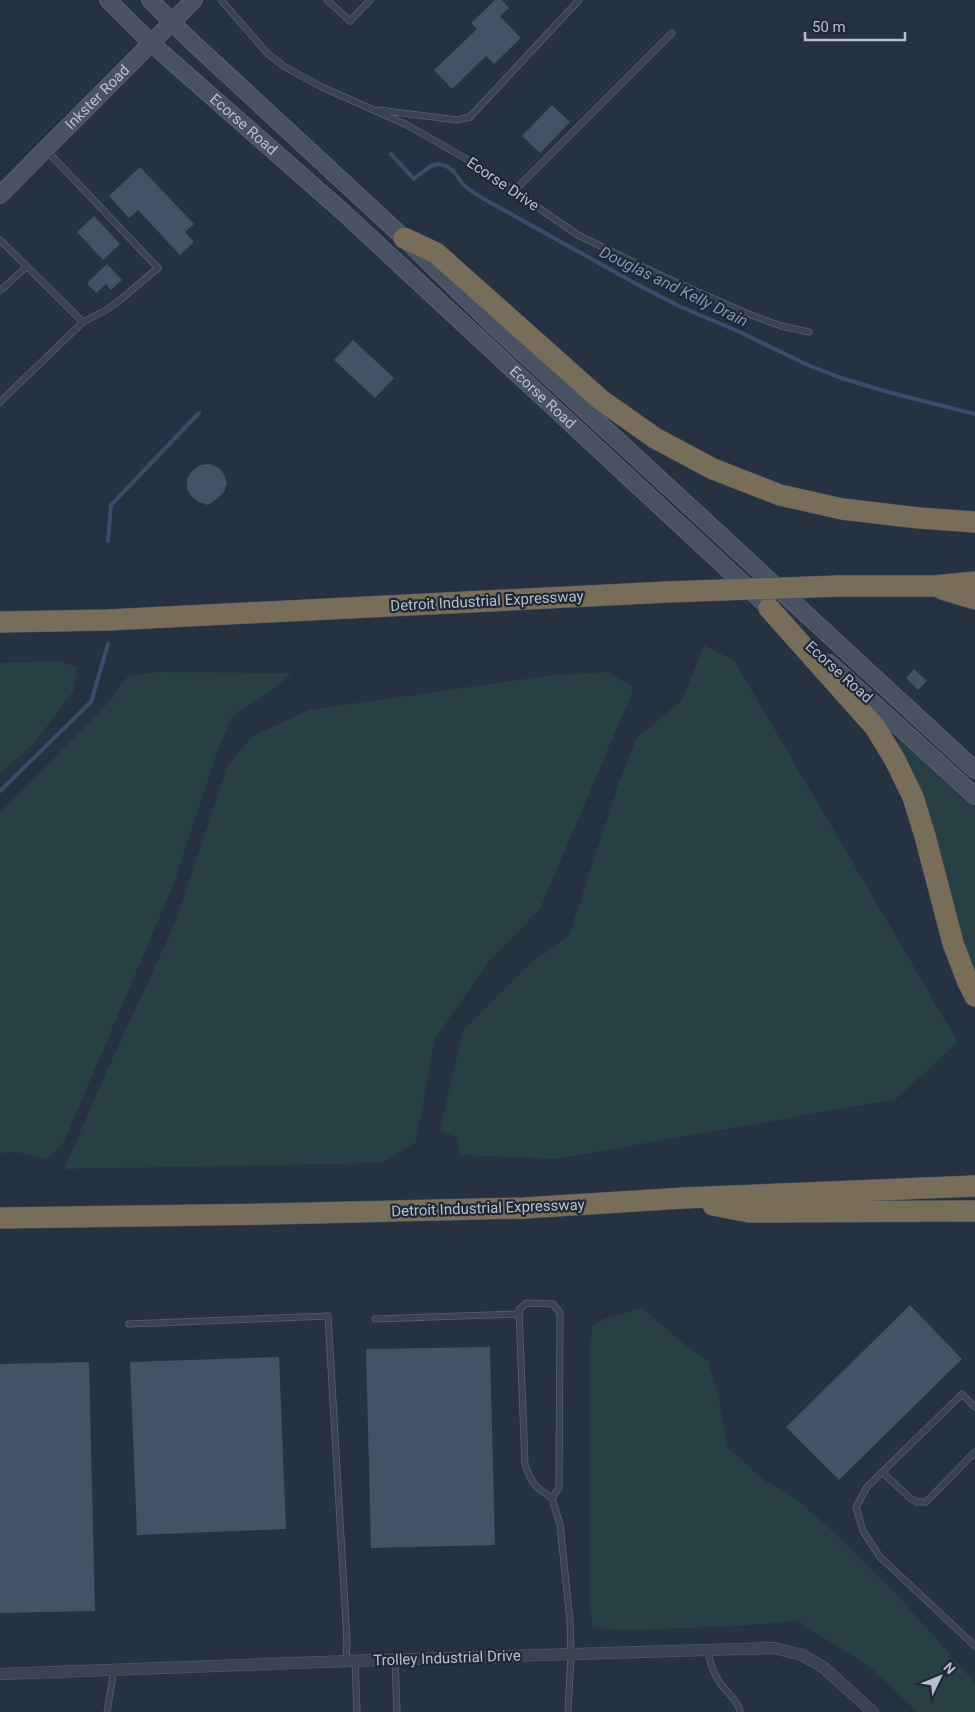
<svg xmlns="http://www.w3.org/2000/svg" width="975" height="1712" font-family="Roboto,sans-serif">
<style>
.green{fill:#283f43}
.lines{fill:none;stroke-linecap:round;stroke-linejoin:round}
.stream{stroke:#3c4d6b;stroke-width:4}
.building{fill:#455164}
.lane-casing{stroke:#59616f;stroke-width:7}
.street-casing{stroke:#59616f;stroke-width:12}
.secondary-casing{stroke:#59616f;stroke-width:18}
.highway-casing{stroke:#454e5c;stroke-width:22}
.lane{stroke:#3b4352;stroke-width:5.5}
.street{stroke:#3b4352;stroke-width:11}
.secondary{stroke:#495265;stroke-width:16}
.highway{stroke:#786d58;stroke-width:21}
.highway-bridge-casing{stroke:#454e5c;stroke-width:22;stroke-linecap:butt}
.highway-bridge{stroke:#786d58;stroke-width:21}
.labels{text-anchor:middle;stroke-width:4.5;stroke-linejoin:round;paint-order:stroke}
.street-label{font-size:15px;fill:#b8bfcc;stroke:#1f2837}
.water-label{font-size:16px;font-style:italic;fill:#7f93b3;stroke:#1f2837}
</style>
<rect width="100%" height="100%" fill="#263142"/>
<path class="green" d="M704 645 734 660 958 1042 896 1099 556 1159 461 1155 456 1137 439 1131 463 1031 531 963 569 935 619 783 636 739 682 700Z
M59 661 77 667 74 690 36 741 0 774V663Z
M157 672 292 673 273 690 232 716 217 752 175 881 63 1144 48 1159 16 1152 0 1153V812L109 702 128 676Z
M608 672 634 688 540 909 488 962 435 1039 416 1142 382 1163 64 1169 109 1066 176 921 228 765 253 736 309 710 554 675Z
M900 740 975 808V974L897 743Z
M642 1308 684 1344 708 1361 718 1394 727 1447 764 1480 796 1499 828 1527 893 1590 975 1683V1712H917L871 1668 796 1620C761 1626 725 1626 689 1628 657 1629 624 1633 593 1627L590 1613 589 1356 592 1327 603 1319Z"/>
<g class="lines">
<path class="stream" d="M391 154 414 179C426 169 437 157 452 170 457 174 459 181 464 185 470 191 478 195 484 199L640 286 679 306 742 333 810 366 841 378 888 392 975 414
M108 541 111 505 199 413
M0 791 91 702 108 644"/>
</g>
<path class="building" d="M495 0H502L509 8 500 16 521 38 494 64 486 56 452 89 434 70 477 29 471 23Z
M552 105 570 122 540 153 522 136Z
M140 167 194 224 185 232 194 242 180 255 138 210 129 218 109 196Z
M94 216 120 244 103 260 77 232Z
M107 264 122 280 111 290 106 284 96 293 87 283Z
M353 340 394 378 375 398 334 360Z
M210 464 219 468 224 474 227 483 224 492 218 498 208 505 199 502 192 497 187 489V479L192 471 200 465Z
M914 669 927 681 918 690 906 678Z
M910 1305 962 1359 839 1480 786 1427Z
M490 1347 495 1545 371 1548 366 1349Z
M279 1357 286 1529 137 1535 130 1362Z
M89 1362 95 1611 0 1613V1364Z"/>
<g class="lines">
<g class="lane-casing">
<path id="lane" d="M221 0 268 54 285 67 322 87 407 125 470 161 578 235 664 277 746 313 781 326 809 332
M327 0 350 21 370 0
M378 110 457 120 470 117 579 0
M514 191 672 33
M0 240 83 322 108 309 120 300 158 268 47 151
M0 291 26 267
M0 402 83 322
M375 1319 519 1314
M129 1324 328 1316 347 1641 346 1661
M975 1407 962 1394 867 1487 856 1507 863 1531 880 1557 975 1646
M882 1472 910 1498 917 1502H926L975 1452
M552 1498 559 1488 560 1313 553 1304 526 1303 519 1310 525 1465C532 1484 535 1487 552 1498L560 1525 570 1621 571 1654 568 1712
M707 1649C710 1661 713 1673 720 1683 726 1692 739 1701 740 1712
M395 1660 397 1712
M355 1661 357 1712
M107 1712 114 1670"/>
</g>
<g class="street-casing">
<path id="street" d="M0 1674 348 1661 774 1648 802 1655 823 1667 873 1712"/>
</g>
<g class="secondary-casing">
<g id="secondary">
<path id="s1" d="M108 0 151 43 343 212 778 616"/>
<path d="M150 0 190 40 404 238 494 326 975 770"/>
<path id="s2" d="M0 195 194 0"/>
<path d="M829 663 975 796"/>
</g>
</g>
<g class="highway-casing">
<path id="highway" d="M404 238 436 253 601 400 655 438 713 469 780 495 842 509 919 518 975 522
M839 586H934L975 582
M942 589 975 599
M769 608 875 727 895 760 913 797 925 836 953 943 967 980 975 996
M0 622 108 620 667 592
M713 1205 749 1212 975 1211
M0 1218 270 1214 524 1208 684 1198 975 1186"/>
</g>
<use href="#lane" class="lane"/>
<use href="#street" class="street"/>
<use href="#secondary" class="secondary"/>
<use href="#highway" class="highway"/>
<g class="highway-bridge-casing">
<path id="highway-bridge" d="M667 592 839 586"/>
</g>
<use href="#highway-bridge" class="highway-bridge"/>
</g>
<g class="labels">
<g class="street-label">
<text dy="5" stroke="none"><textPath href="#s2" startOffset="138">Inkster Road</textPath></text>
<text dy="5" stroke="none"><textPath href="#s1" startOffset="184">Ecorse Road</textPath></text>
<text transform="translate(503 184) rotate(34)" y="5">Ecorse Drive</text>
<text dy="5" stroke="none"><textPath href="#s1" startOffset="589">Ecorse Road</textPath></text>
<text transform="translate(487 601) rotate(-3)" y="5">Detroit Industrial Expressway</text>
<text transform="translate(839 672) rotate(42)" y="5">Ecorse Road</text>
<text transform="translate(488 1208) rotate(-2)" y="5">Detroit Industrial Expressway</text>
<text transform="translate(447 1658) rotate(-2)" y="5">Trolley Industrial Drive</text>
</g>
<g class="water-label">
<text transform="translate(674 286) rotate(26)" y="6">Douglas and Kelly Drain</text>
</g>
</g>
<g transform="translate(940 1677) rotate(47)" stroke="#1f2837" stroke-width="4" paint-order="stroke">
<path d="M0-4L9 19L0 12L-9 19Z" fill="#b8bfcc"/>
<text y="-8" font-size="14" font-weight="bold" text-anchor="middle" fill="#b8bfcc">N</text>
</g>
<path d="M805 32v8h100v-8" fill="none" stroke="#b8bfcc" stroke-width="2.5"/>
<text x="812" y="32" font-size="15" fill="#b8bfcc" stroke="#1f2837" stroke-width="4" paint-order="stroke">50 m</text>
</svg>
